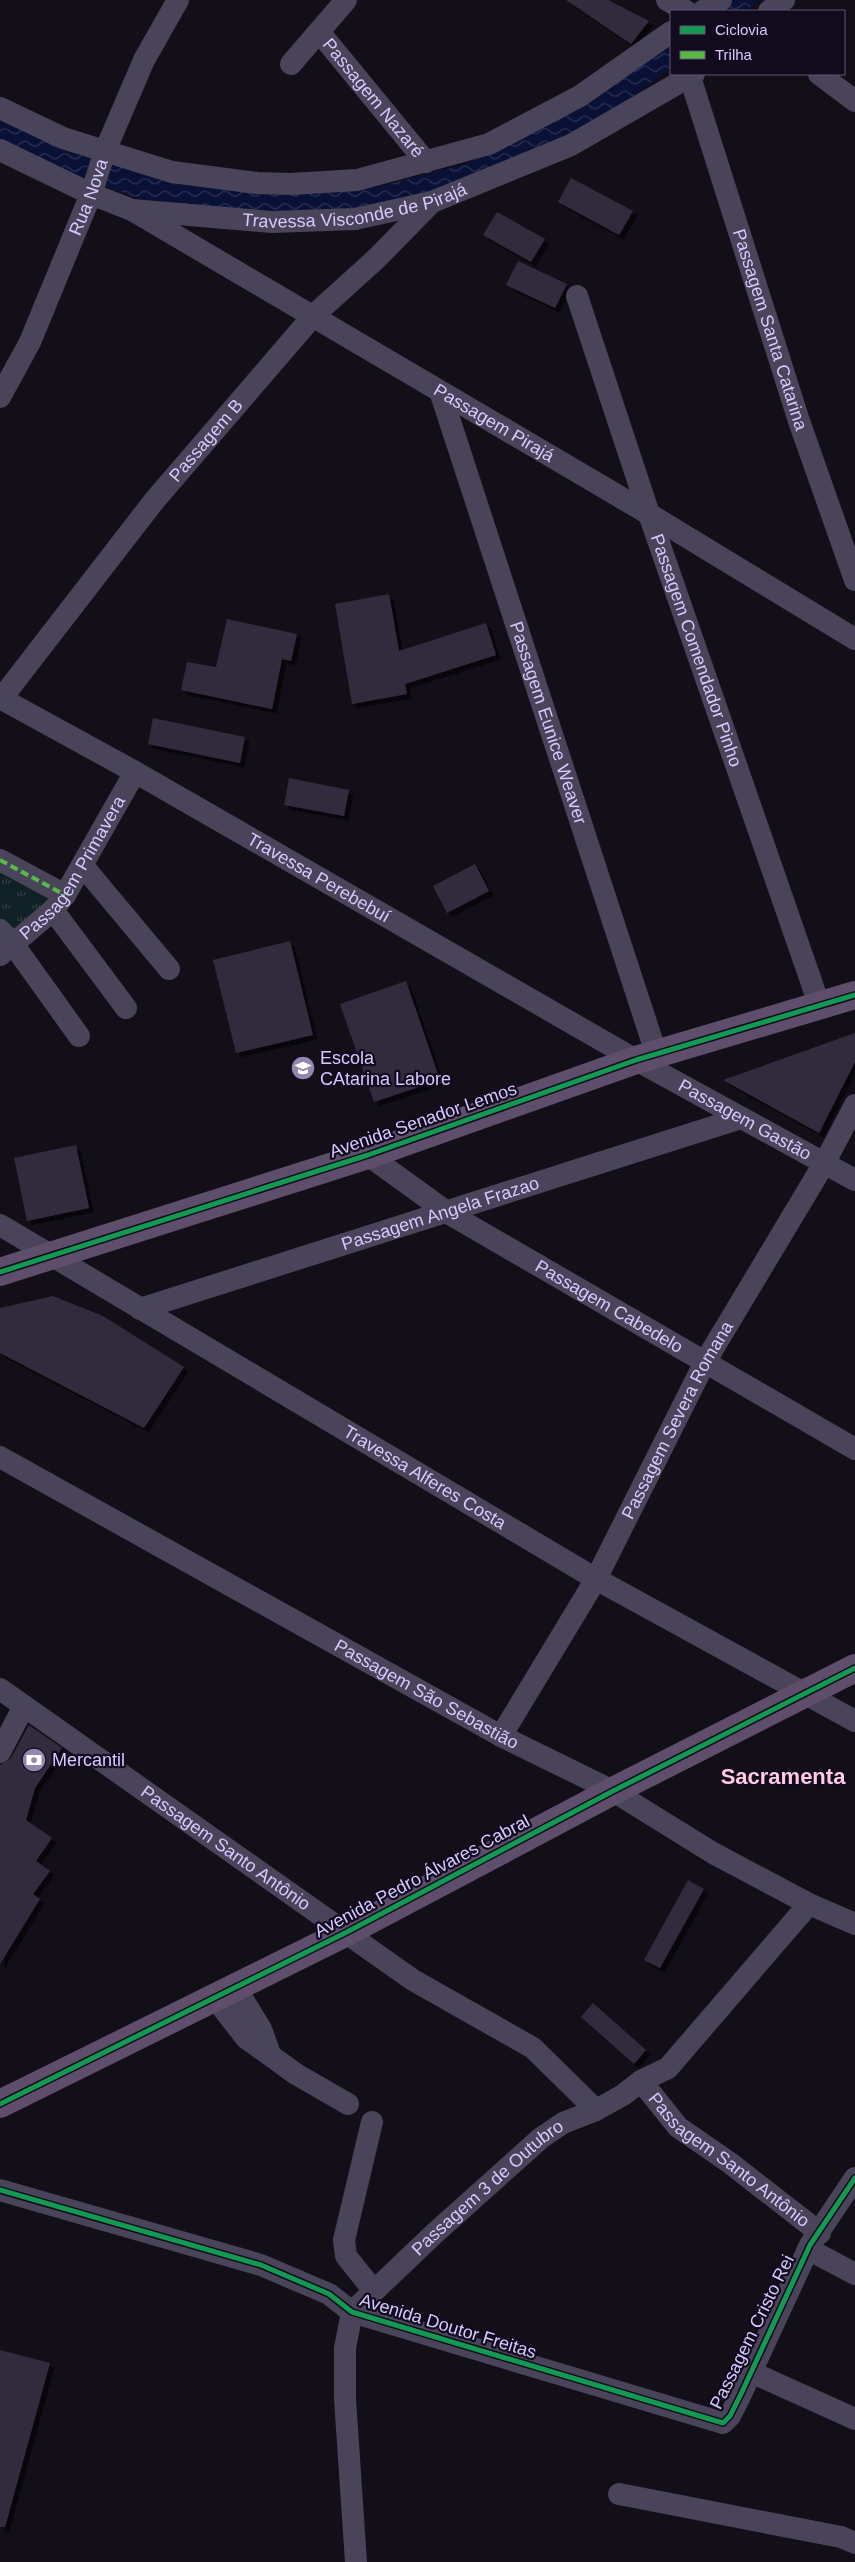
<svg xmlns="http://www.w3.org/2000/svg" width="855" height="2562" font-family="Helvetica,sans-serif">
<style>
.grass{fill:url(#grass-tufts)}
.water{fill:url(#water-waves)}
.building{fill:#322c3c;filter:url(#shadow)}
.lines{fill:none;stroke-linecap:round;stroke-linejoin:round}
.minor{stroke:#49445a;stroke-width:22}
.major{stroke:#5f4d6c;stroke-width:28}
.quiet{stroke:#58b947;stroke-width:4;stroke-dasharray:8 4;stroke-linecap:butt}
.cycleway-casing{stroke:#120b1d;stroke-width:8}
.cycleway{stroke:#139951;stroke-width:5}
.labels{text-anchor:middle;stroke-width:4.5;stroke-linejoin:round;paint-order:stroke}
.street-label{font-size:18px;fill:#d8c8ff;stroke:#120b1d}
.poi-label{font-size:18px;fill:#d8c8ff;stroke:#120b1d;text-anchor:start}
.district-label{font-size:22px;font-weight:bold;fill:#ffcae2;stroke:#120b1d}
</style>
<defs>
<pattern id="grass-tufts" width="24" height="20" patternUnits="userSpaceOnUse" patternTransform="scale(1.25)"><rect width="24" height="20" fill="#102125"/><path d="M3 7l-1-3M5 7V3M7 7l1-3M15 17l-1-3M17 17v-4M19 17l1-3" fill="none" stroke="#324046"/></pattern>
<pattern id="water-waves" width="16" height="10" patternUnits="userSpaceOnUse" patternTransform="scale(1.25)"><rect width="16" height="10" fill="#091137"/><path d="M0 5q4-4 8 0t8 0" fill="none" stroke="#2c3255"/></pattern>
<filter id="shadow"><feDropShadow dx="4.5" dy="4.5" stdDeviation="0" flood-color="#0009"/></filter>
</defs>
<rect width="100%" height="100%" fill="#130f19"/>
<path class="grass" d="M0 870 48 896 50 905 14 936 0 922Z"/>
<path class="water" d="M729 0H760L745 11H711Z
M671 37V67L626 102 491 177 366 209 290 217 140 199 28 158 0 143V115L103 163 228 190 373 188 466 164 549 123Z"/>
<path class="building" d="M566 0H608L649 21 631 44Z
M571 178 633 211 619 235 558 202Z
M497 212 545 239 531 262 483 235Z
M518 261 567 284 555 308 506 285Z
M389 594 399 651 486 623 496 655 405 684 407 694 352 704 335 604Z
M227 619 297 634 291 661 282 659 272 709 181 690 187 662 216 667Z
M153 718 245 737 240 763 148 744Z
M289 778 349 790 344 816 284 805Z
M475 864 489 891 447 913 433 886Z
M290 941 313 1035 236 1053 213 960Z
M406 981 440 1080 374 1102 340 1004Z
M855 1033V1062L819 1133 723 1080Z
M76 1145 89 1208 27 1221 14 1158Z
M53 1296 103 1316 184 1367 144 1428 0 1353V1308Z
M29 1725 62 1748 35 1788 26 1820 52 1838 36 1861 50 1871 33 1894 40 1899 0 1964V1765L11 1758Z
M688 1880 704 1889 660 1968 644 1960Z
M593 2003 646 2050 634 2064 581 2017Z
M0 2350 50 2363 5 2527H0Z"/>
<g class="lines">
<g class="minor">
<path d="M667 0 686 11"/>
<path d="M703 11 721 0"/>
<path d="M769 11 784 0"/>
<path id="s1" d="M320 33 426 162"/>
<path d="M291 64 346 0"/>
<path d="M819 74 855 101"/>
<path id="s2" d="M690 77 799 421 855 580"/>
<path d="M0 108 63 138 172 172 257 183 291 184 357 180 489 144 580 96 671 32"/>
<path id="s3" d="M0 150 91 194 132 210 272 222 355 219 432 202 571 145 694 74"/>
<path id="s4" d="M132 210 649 514 855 639"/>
<path id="s5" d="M577 296 649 514 819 1004"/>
<path id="s6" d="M441 394 656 1053"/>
<path id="s7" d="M0 397 30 342 91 194 105 151 144 60 178 0"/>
<path id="s8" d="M0 698 135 772 636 1060 855 1180"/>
<path id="s9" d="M1 699 154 501 313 316 377 258 432 202"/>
<path d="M0 860 65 895"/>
<path d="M83 866 169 969"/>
<path d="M53 910 126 1008"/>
<path d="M0 930 13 944 79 1036"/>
<path id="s10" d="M0 955 53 910 65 895 135 772"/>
<path id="s11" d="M368 1155 448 1213 855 1449"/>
<path id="s12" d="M0 1225 596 1579 855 1721"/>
<path id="s13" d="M140 1309 741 1118"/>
<path id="s14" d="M0 1457 501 1736 613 1791 713 1853 809 1904 855 1924"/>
<path id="s15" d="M0 1689 413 1980 533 2048 596 2110"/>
<path id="s16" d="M501 1736 596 1579 705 1362 825 1162 855 1105"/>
<path d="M0 1752 24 1706"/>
<path d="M235 1987 261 2029 270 2054"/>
<path d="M214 1997 246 2038 296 2074 348 2104"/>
<path id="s17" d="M641 2081 678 2127 730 2163 820 2233"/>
<path d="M372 2122 344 2240 346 2256 374 2291"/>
<path d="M0 2190 261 2265 329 2294 352 2312 723 2423 730 2416 741 2394 810 2245 855 2178"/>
<path d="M808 2249 855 2274"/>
<path d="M751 2372 855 2419"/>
<path d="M619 2494 841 2537 855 2543"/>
<path id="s18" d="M356 2562 345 2399V2348L352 2312 435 2233 541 2138 563 2123 596 2110 623 2095 641 2081 668 2068 809 1904"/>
</g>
<path class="major" d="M0 1272 368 1155 636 1060 855 995
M0 2104 347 1932 613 1791 855 1668"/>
<path class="quiet" d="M0 860 65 895"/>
<g class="cycleway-casing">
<path id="cycleway" d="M0 1272 368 1155 636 1060 855 995
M0 2104 347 1932 613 1791 855 1668
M0 2190 261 2265 329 2294 352 2312 723 2423 730 2416 741 2394 810 2245 855 2178"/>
</g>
<use href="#cycleway" class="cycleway"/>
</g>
<defs>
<g id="school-disc" transform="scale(1.25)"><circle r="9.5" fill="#9387ae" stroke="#120b1d"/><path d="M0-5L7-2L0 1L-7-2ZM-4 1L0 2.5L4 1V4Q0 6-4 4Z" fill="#fff"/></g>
<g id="bank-disc" transform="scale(1.25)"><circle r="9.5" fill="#9387ae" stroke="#120b1d"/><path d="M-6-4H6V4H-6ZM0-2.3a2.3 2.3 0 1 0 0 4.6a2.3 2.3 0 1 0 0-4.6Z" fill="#fff"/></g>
</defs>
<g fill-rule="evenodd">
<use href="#school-disc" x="303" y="1068"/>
<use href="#bank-disc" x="34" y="1760"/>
</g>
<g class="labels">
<g class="street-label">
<text dy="6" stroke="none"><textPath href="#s1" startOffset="84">Passagem Nazaré</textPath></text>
<text dy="6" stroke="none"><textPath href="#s7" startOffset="219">Rua Nova</textPath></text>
<text dy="6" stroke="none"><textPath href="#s3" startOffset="370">Travessa Visconde de Pirajá</textPath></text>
<text dy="6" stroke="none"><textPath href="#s2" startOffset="265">Passagem Santa Catarina</textPath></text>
<text dy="6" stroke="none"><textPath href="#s4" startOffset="420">Passagem Pirajá</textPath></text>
<text dy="6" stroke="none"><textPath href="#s9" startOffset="330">Passagem B</textPath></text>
<text dy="6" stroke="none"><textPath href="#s5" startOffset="374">Passagem Comendador Pinho</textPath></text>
<text dy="6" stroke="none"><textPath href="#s6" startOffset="346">Passagem Eunice Weaver</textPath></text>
<text dy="6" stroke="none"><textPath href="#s10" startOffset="115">Passagem Primavera</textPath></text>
<text dy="6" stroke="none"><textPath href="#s8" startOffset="366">Travessa Perebebuí</textPath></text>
<text dy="6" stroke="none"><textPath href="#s8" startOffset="856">Passagem Gastão</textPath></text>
<text transform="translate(423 1120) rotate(-19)" y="6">Avenida Senador Lemos</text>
<text dy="6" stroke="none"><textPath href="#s13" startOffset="315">Passagem Angela Frazao</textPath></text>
<text dy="6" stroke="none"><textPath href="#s11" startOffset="285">Passagem Cabedelo</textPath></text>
<text dy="6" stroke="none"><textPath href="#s16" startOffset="362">Passagem Severa Romana</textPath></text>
<text dy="6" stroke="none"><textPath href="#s12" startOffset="494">Travessa Alferes Costa</textPath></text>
<text dy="6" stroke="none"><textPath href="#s14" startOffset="488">Passagem São Sebastião</textPath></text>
<text dy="6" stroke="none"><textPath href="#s15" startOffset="276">Passagem Santo Antônio</textPath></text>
<text transform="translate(422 1876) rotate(-28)" y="6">Avenida Pedro Álvares Cabral</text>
<text dy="6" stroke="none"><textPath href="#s17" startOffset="119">Passagem Santo Antônio</textPath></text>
<text dy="6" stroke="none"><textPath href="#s18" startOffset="435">Passagem 3 de Outubro</textPath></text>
<text transform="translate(448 2326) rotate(17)" y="6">Avenida Doutor Freitas</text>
<text transform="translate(752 2332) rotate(-64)" y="6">Passagem Cristo Rei</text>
</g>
<g class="poi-label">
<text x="320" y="1064">Escola<tspan x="320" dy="21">CAtarina Labore</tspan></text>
<text x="52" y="1766">Mercantil</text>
</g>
<g class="district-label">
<text x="783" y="1784">Sacramenta</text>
</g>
</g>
<rect x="670" y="10" width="175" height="65" fill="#120b1d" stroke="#615777"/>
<rect x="680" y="26" width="25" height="8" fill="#139951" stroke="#615777"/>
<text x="715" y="35" font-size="15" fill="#d8c8ff">Ciclovia</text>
<rect x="680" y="51" width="25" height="8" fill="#58b947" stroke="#615777"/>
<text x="715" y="60" font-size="15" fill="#d8c8ff">Trilha</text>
</svg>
